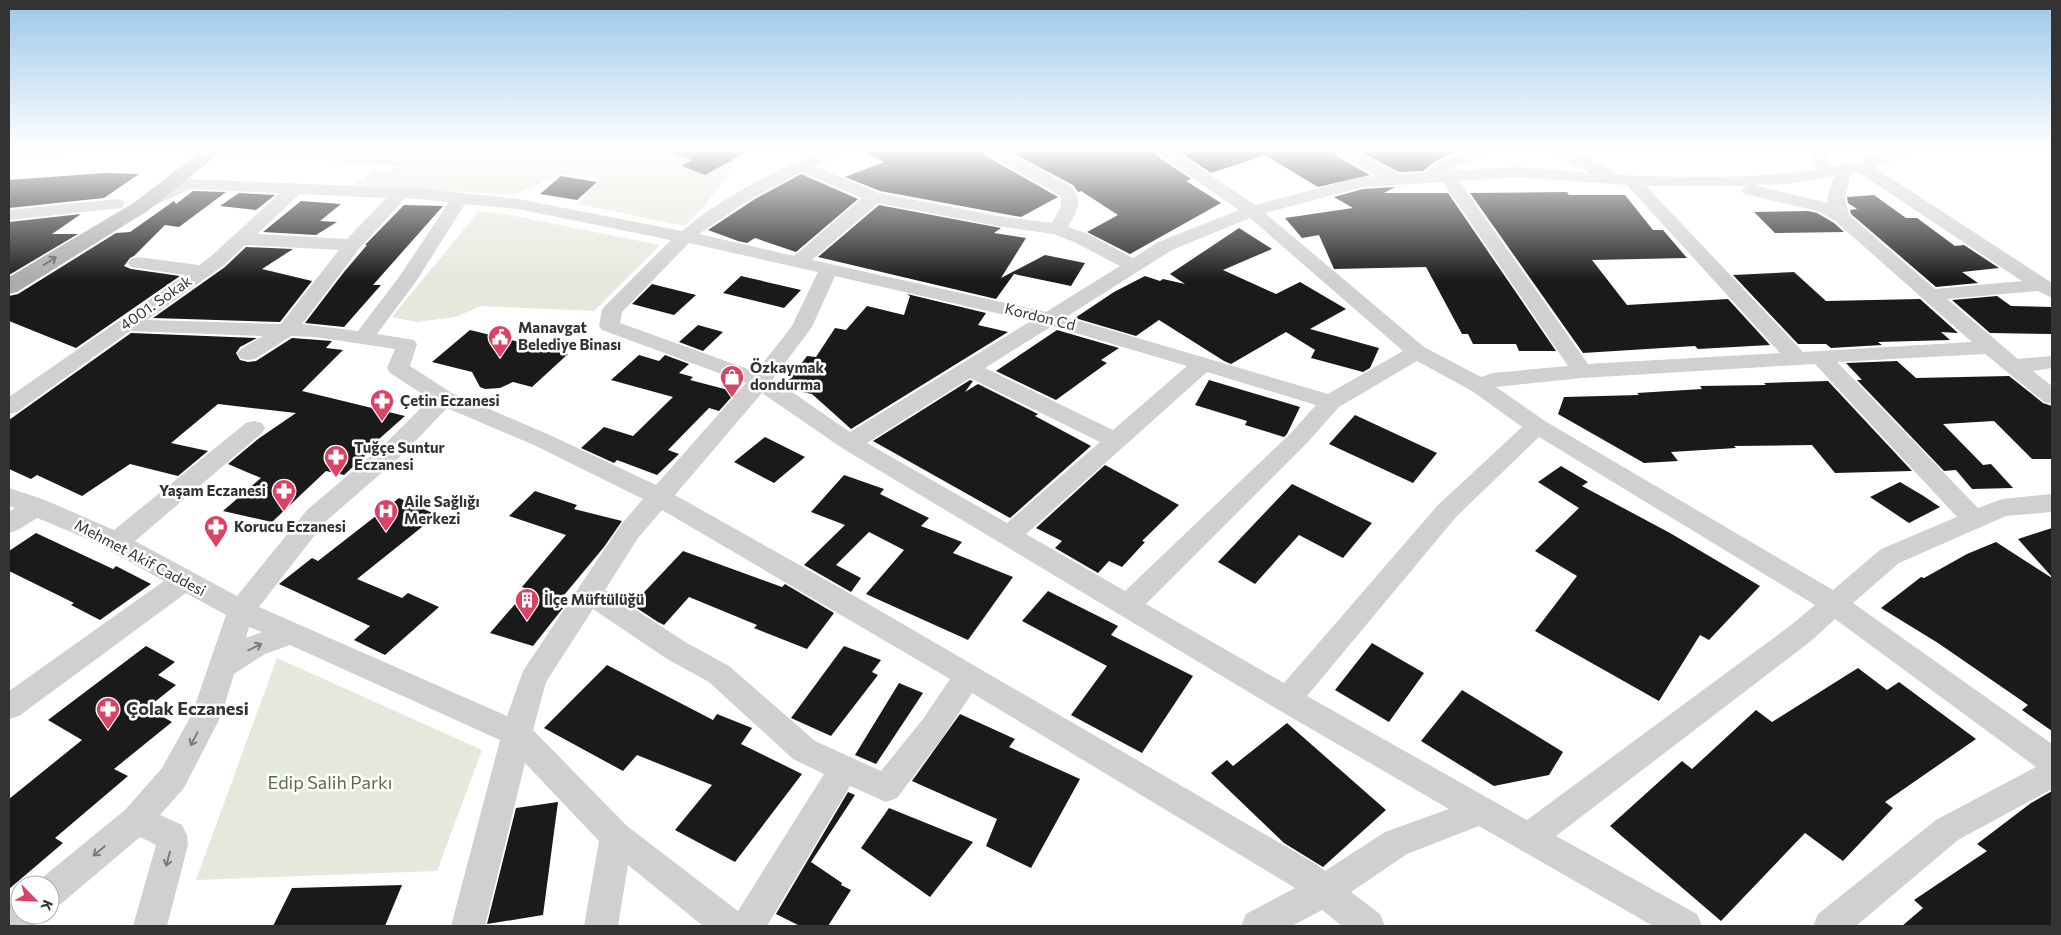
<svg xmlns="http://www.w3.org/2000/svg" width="2061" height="935" font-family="Commissioner,sans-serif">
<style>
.green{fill:#e4e9dc}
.water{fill:#cae1e8}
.building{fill:#1a1a1a}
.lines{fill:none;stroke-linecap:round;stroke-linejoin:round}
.minor{fill:#d0d0d0;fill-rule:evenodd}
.major{fill:#ababab;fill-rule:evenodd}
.oneway{stroke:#636363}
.oneway2{stroke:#7a7a7a}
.labels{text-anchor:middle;stroke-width:5;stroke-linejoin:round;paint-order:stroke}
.street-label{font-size:15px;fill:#333;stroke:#fff}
.poi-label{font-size:15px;font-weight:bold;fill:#333;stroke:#fff;text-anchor:start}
.near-poi-label{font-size:18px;font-weight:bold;fill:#333;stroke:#fff;text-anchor:start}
.near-park-label{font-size:18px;fill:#5c6c42;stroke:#fff}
</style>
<rect width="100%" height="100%" fill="#fff"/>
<path class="green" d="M567 150H744L704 207 684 226 579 204 601 178 559 174 514 195 354 185 374 170 528 159Z
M479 211 504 214 660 245 594 311 481 306 456 317 417 322 392 317Z
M277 658 482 750 437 871 196 880Z"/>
<path class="water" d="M9 150H567L528 159 418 168 306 159 149 150 9 156Z"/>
<path class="building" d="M669 150H750L705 175 682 166 692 160 669 152Z
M861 150H983L986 156 1058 197 1021 217 880 191 845 177 884 162Z
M1007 150H1154L1157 156 1191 179 1186 181 1221 203 1130 254 1087 232 1118 215 1081 191 1078 192 1073 185Z
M1177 150H1333L1336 156 1370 175 1318 187 1265 155 1211 173Z
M1357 150H1461L1437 160 1423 171 1399 172Z
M105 173 139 174 104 198 9 208V180Z
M801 174 858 199 796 252 755 238 747 243 738 241 708 230 755 199Z
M561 176 597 182 577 200 540 194Z
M1395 187 1384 193H1448L1556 351H1519L1516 344H1473L1468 334H1462L1426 267 1334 269 1319 235 1302 238 1285 218 1353 208 1334 197 1363 189Z
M193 191 226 192 179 227 165 225 134 256 130 258 124 266 131 269 180 276 76 348 9 321V296L18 294 116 233 130 232 174 201 176 204Z
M1567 192 1569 195H1625L1653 230H1663L1687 258 1592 260 1627 305 1728 299 1770 345 1698 349 1695 346 1583 353 1470 193Z
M239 193 275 195 256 210 220 206Z
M1874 195 1906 218H1917L1955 246 1964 245 1999 268 1962 272 1978 283 1936 287 1851 214 1850 210 1857 209 1848 203 1847 197Z
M301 201 341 204 320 221 337 222 316 235 263 232Z
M404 205 443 206 373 285H381L344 327 305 323 344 272 367 245H365Z
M879 205 1001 228 994 233 1026 238 1001 278 1045 255 1085 263 1071 286 1014 274 996 299 818 257Z
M1808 211 1817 213 1834 223 1844 232 1775 233 1754 212Z
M81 214 52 234H78L9 275V222Z
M1239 228 1272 249 1223 270 1276 294 1300 282 1346 309 1310 329 1379 348 1370 368 1363 372 1311 358 1315 350 1286 332 1231 364 1224 361 1159 320 1136 336 1075 318 1114 292 1145 276 1160 281 1163 279 1185 284 1170 274Z
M246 247 293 249 262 269 312 281 280 322 153 318 225 267Z
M1794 272 1826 301 1920 299 1958 333 1941 332 1950 340 1878 342 1882 345 1831 348 1826 344H1798L1733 275Z
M741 276 801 290 784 308 723 293Z
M652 284 696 295 674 315 632 304Z
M907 294 986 313 978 325 1008 332 851 429 812 394 793 390 785 385 807 356 816 357 835 328 846 330 867 306 904 315 910 296Z
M1997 296 2011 306 2052 307V334L1990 333 1952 300Z
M698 325 723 332 703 351 679 342Z
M470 330 568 354 532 387 513 382 500 388 485 389 480 387 472 372 432 362Z
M1057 330 1119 348 1101 360 1107 363 1056 400 996 371Z
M131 333 257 338 240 347 236 353 240 360 248 362 256 361 292 338 332 341 326 348 343 350 302 391 405 416 362 454 366 455 344 475 326 471 272 522 223 511 261 478 228 464 258 439 296 413 218 404 171 443 208 451 178 476 130 464 82 496 37 475 31 479 9 469V420Z
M639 355 659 361 665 355 689 364 679 373 693 377 690 380 736 392 719 411 709 408 668 450 679 454 657 475 617 460 614 463 581 448 604 427 633 436 673 397 611 380Z
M1897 361 1916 378 2009 376 2043 403 2052 406V459H2032L1994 421 1943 424 1983 465 1991 464 2013 488 1972 489 1956 470 1944 471 1857 380H1862L1846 363Z
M970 380 973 381 965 392 978 384 1038 414 1035 416 1091 446 1010 518 873 441Z
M1209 380 1300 407 1287 434 1284 437 1245 425 1247 421 1195 405Z
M1828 381 1912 471 1835 473 1812 445 1734 446 1736 448 1671 452 1678 461 1644 463 1558 414 1564 397 1639 395 1637 393 1702 389 1700 386 1766 385 1764 383Z
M1355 415 1437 453 1413 483 1329 444Z
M765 437 805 457 774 483 734 462Z
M1105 465 1179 505 1142 541 1145 542 1122 567 1109 561 1098 573 1055 548 1062 541 1036 528Z
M1561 466 1588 482 1582 486 1670 533 1760 586 1709 640 1700 635 1659 701 1535 631 1577 576 1535 551 1579 508 1538 482Z
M844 475 884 489 880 494 929 518 921 526 962 542 953 553 1013 577 968 640 866 594 904 550 869 532 836 565 861 578 851 592 804 565 845 525 811 512Z
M1900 482 1922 495 1940 507 1909 523 1870 497Z
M1292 484 1372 523 1343 558 1299 535 1255 584 1218 562Z
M535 491 577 505 574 509 622 521 604 547 555 606 563 608 533 646 490 633 528 589 522 587 566 535 509 516Z
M399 498 437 515 357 579 402 598 408 593 439 607 385 655 354 640 370 626 279 584 312 558 318 561Z
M2052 528V577L2018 539Z
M36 533 113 569 116 566 151 584 100 620 71 605 74 603 9 571V551Z
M1996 542 2052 578V731L2022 710 2028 705 1938 643 1881 608 1921 577 1924 578 1967 554Z
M683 551 782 587 785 584 834 613 807 649 754 628 757 625 689 597 664 625 658 622 632 605Z
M1048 591 1118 626 1111 635 1193 676 1142 753 1071 715 1107 666 1022 621Z
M1372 643 1424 673 1389 722 1335 690Z
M146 646 175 662 158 675 176 685 147 708 172 722 114 769 128 776 55 838 63 843 9 889V799L82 740 48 720Z
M844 646 881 660 872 672 878 675 831 736 791 718Z
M607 665 713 720 717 714 752 728 741 744 802 774 735 862 675 830 712 785 637 755 623 771 544 728Z
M1858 668 1887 690 1899 682 1976 739 1885 802 1893 808 1843 861 1805 833 1721 921 1610 826 1682 761 1692 769 1756 710 1772 722Z
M899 683 923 693 876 764 855 755Z
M1462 690 1563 752 1549 775 1494 786 1421 741Z
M960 714 1015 739 1009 747 1080 779 1031 868 986 846 997 819 912 781Z
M1287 723 1386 810 1323 867 1284 843 1211 773 1227 760 1233 766Z
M2052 791V926H1902L1923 908 1914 900 1987 851 1977 844 2031 803Z
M848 792 855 795 811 862 842 883 841 885 851 890 828 926H800L776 914Z
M558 802 543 915 487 924 516 808Z
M889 808 973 842 930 897 861 848Z
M402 885 385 926H273L292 888Z"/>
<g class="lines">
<path class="minor" d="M823 150H844L842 154 814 166 879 193 997 216 1052 223 1061 206V196L987 154 985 150H1004L1072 187C1084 202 1076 212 1068 227L1088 234 1133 258 1158 242 1239 210 1158 154 1156 150H1174L1255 205 1362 177 1376 176 1337 154 1335 150H1354L1399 174 1426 173C1437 156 1473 148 1492 150L1490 154 1446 171 1518 167 1590 173 1553 154 1551 150H1571L1614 171 1616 175C1683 177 1751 180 1817 169L1810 155 1804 150H1824L1832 166 1857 162 1888 150H1910L1908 154 1874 167 2052 283V298L2038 291 1947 299 2018 359 2052 356V368L2033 371 2052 386V404L2044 402 1985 354 1837 362 1978 508 2002 499 2052 494V512L2006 516 1899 563 1853 603 2052 744V789L1958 840 1856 926H1813L1818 914 1936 820 2036 767 1835 619 1811 641 1556 836 1697 914 1702 926H1653L1479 826 1407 854 1351 892 1380 914 1385 926H1342L1322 910 1292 926H1241L1246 914 1295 888 972 693 943 737 897 798 886 802 850 786 767 926H703L628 865 618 926H584L599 841 525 763 485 926H451L500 740 290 645 265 654 234 674 221 716 184 788 160 815 182 825 187 835 188 845 167 926H133L156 845 140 837 62 903 50 908V885H36L38 881 125 810 162 768 192 714 226 615 186 593 19 716 9 719V691L164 581 93 541 37 518 18 530 9 533V512L15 508 9 506V488L45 500 114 530 246 423 254 421 262 423 265 428 262 433 135 541 237 596 307 510 386 443 430 399 390 373 387 368 395 349 315 337 291 336 255 359 248 360 241 359 237 354 241 349 263 336 130 331 17 412 9 414V397L185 275 131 267 128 263 131 259 138 257 199 265 210 257 280 193 191 189 142 211 136 210 133 206 136 202 188 179 426 189 518 199 682 231C724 196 773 172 823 150ZM801 172 862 198 794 256 699 234 744 203ZM1858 172 2022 281 1935 289 1849 215 1845 198 1851 173ZM1834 176 1827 198 1828 203 1753 185 1788 184ZM1518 177 1627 185 1780 353 1588 364 1459 181ZM1443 182 1568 366 1493 373 1481 377 1424 347 1265 213 1363 187ZM1646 186H1747L1741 190 1744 194 1818 211 1835 221 1972 342 1803 352ZM300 194 386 198 347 239 257 234ZM405 198 449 202 399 277 358 331 302 324 359 249ZM878 203 997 226 1054 234 1074 242 1120 266 1046 312 812 260ZM465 204 518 209 671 240 605 306 602 310 599 326 602 330 746 383 656 485 552 436 452 393 410 366 417 344 414 340 377 334 417 280ZM1250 218 1403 351 1328 394 1066 317 1172 250ZM689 243 818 272 792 326 756 372 620 323 622 312ZM245 245 339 250 281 324 147 320 224 265ZM835 276 1031 321 850 432 773 379 812 327ZM1052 326 1187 366 1113 430 985 368ZM1417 361 1472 391 1522 427 1438 505 1284 683 1146 604 1307 443 1339 407ZM1815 364 1957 517 1881 549 1833 590 1545 421 1496 387 1582 378ZM1207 372 1316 405 1291 433 1125 591 1026 534ZM970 378 1100 442 1007 523 867 443ZM762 393 842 448 1277 709 1449 809 1385 832 1325 871 1316 864 865 602 675 495ZM447 408 536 446 643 499 620 526 523 671 507 716 259 607 325 522 402 455ZM1539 437 1815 605 1791 625 1527 820 1307 696 1456 517ZM662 510 950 679 923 719 881 771 815 741 729 666 687 643 605 590 638 538ZM593 609 667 659 709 682 793 759 824 774 738 911 627 826 533 730 546 682ZM249 627 262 632 246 638Z
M116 199 122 200 125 204 122 208 9 220V210Z
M20 899V915H39L34 926H9V904Z"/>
<path class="major" d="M202 150H223L149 210 17 292 9 294V277L135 202Z"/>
</g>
<defs><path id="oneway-shaft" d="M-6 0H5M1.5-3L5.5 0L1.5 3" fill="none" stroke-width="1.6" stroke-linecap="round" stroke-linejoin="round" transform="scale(1.25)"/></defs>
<use class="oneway" href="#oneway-shaft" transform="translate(50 261) rotate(-32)"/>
<g class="oneway2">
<use href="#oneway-shaft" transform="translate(255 647) rotate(-26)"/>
<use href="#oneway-shaft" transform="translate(194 739) rotate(118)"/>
<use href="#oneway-shaft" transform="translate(99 851) rotate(140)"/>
<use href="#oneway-shaft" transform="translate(168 859) rotate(105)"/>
</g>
<linearGradient id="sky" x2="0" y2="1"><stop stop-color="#9cc6e8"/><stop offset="0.53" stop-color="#fff"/><stop offset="1" stop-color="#fff" stop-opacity="0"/></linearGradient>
<rect width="2061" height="281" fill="url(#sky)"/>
<defs>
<g id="civic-pin" transform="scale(1.25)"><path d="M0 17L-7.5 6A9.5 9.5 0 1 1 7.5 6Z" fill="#db4366" stroke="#fff"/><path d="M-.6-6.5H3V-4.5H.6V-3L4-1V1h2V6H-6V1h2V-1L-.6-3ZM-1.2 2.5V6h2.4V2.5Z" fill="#fff"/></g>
<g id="shop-pin" transform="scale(1.25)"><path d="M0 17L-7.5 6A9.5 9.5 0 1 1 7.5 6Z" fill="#db4366" stroke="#fff"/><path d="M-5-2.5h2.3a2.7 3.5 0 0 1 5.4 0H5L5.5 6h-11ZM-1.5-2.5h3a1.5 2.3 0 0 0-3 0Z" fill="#fff"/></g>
<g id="pharmacy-pin" transform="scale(1.25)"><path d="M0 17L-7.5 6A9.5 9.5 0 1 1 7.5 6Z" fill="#db4366" stroke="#fff"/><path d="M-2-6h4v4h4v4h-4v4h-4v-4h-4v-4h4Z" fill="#fff"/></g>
<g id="hospital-pin" transform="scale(1.25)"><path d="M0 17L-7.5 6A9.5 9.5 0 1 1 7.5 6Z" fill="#db4366" stroke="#fff"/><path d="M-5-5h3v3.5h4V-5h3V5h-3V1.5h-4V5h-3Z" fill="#fff"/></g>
<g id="building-pin" transform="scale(1.25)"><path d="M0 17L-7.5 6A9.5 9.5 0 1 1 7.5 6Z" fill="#db4366" stroke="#fff"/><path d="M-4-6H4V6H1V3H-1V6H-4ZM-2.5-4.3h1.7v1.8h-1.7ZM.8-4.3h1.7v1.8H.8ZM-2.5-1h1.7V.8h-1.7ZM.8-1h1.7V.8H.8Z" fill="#fff"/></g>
</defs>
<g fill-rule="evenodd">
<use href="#civic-pin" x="500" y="337"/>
<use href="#shop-pin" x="732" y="377"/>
<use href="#pharmacy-pin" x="382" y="401"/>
<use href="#pharmacy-pin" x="336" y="457"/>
<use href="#pharmacy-pin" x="284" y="491"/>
<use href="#hospital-pin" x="386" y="511"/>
<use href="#pharmacy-pin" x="216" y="527"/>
<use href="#building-pin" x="527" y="600"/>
<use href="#pharmacy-pin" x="108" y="709"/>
</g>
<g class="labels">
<g class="street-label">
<text transform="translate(156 303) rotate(-35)" y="5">4001. Sokak</text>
<text transform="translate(1040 317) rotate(14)" y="5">Kordon Cd</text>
<text transform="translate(140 558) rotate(28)" y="5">Mehmet Akif Caddesi</text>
</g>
<g class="poi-label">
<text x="518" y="333">Manavgat<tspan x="518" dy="17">Belediye Binası</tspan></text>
<text x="750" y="373">Özkaymak<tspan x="750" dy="17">dondurma</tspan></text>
<text x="400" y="406">Çetin Eczanesi</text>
<text x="354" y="453">Tuğçe Suntur<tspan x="354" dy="17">Eczanesi</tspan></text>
<text x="266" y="496" text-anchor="end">Yaşam Eczanesi</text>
<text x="404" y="507">Aile Sağlığı<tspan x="404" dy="17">Merkezi</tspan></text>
<text x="234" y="532">Korucu Eczanesi</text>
<text x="544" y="605">İlçe Müftülüğü</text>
</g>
<g class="near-poi-label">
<text x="126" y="715">Çolak Eczanesi</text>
</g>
<g class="near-park-label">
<text x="330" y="789">Edip Salih Parkı</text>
</g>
</g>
<rect width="2061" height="935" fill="none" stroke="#333333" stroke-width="20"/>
<g transform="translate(35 900) rotate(114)"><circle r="24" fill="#ffffff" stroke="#adadad"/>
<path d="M0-4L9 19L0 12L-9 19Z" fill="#db4366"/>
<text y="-8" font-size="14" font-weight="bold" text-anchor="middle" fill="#333333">K</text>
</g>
</svg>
